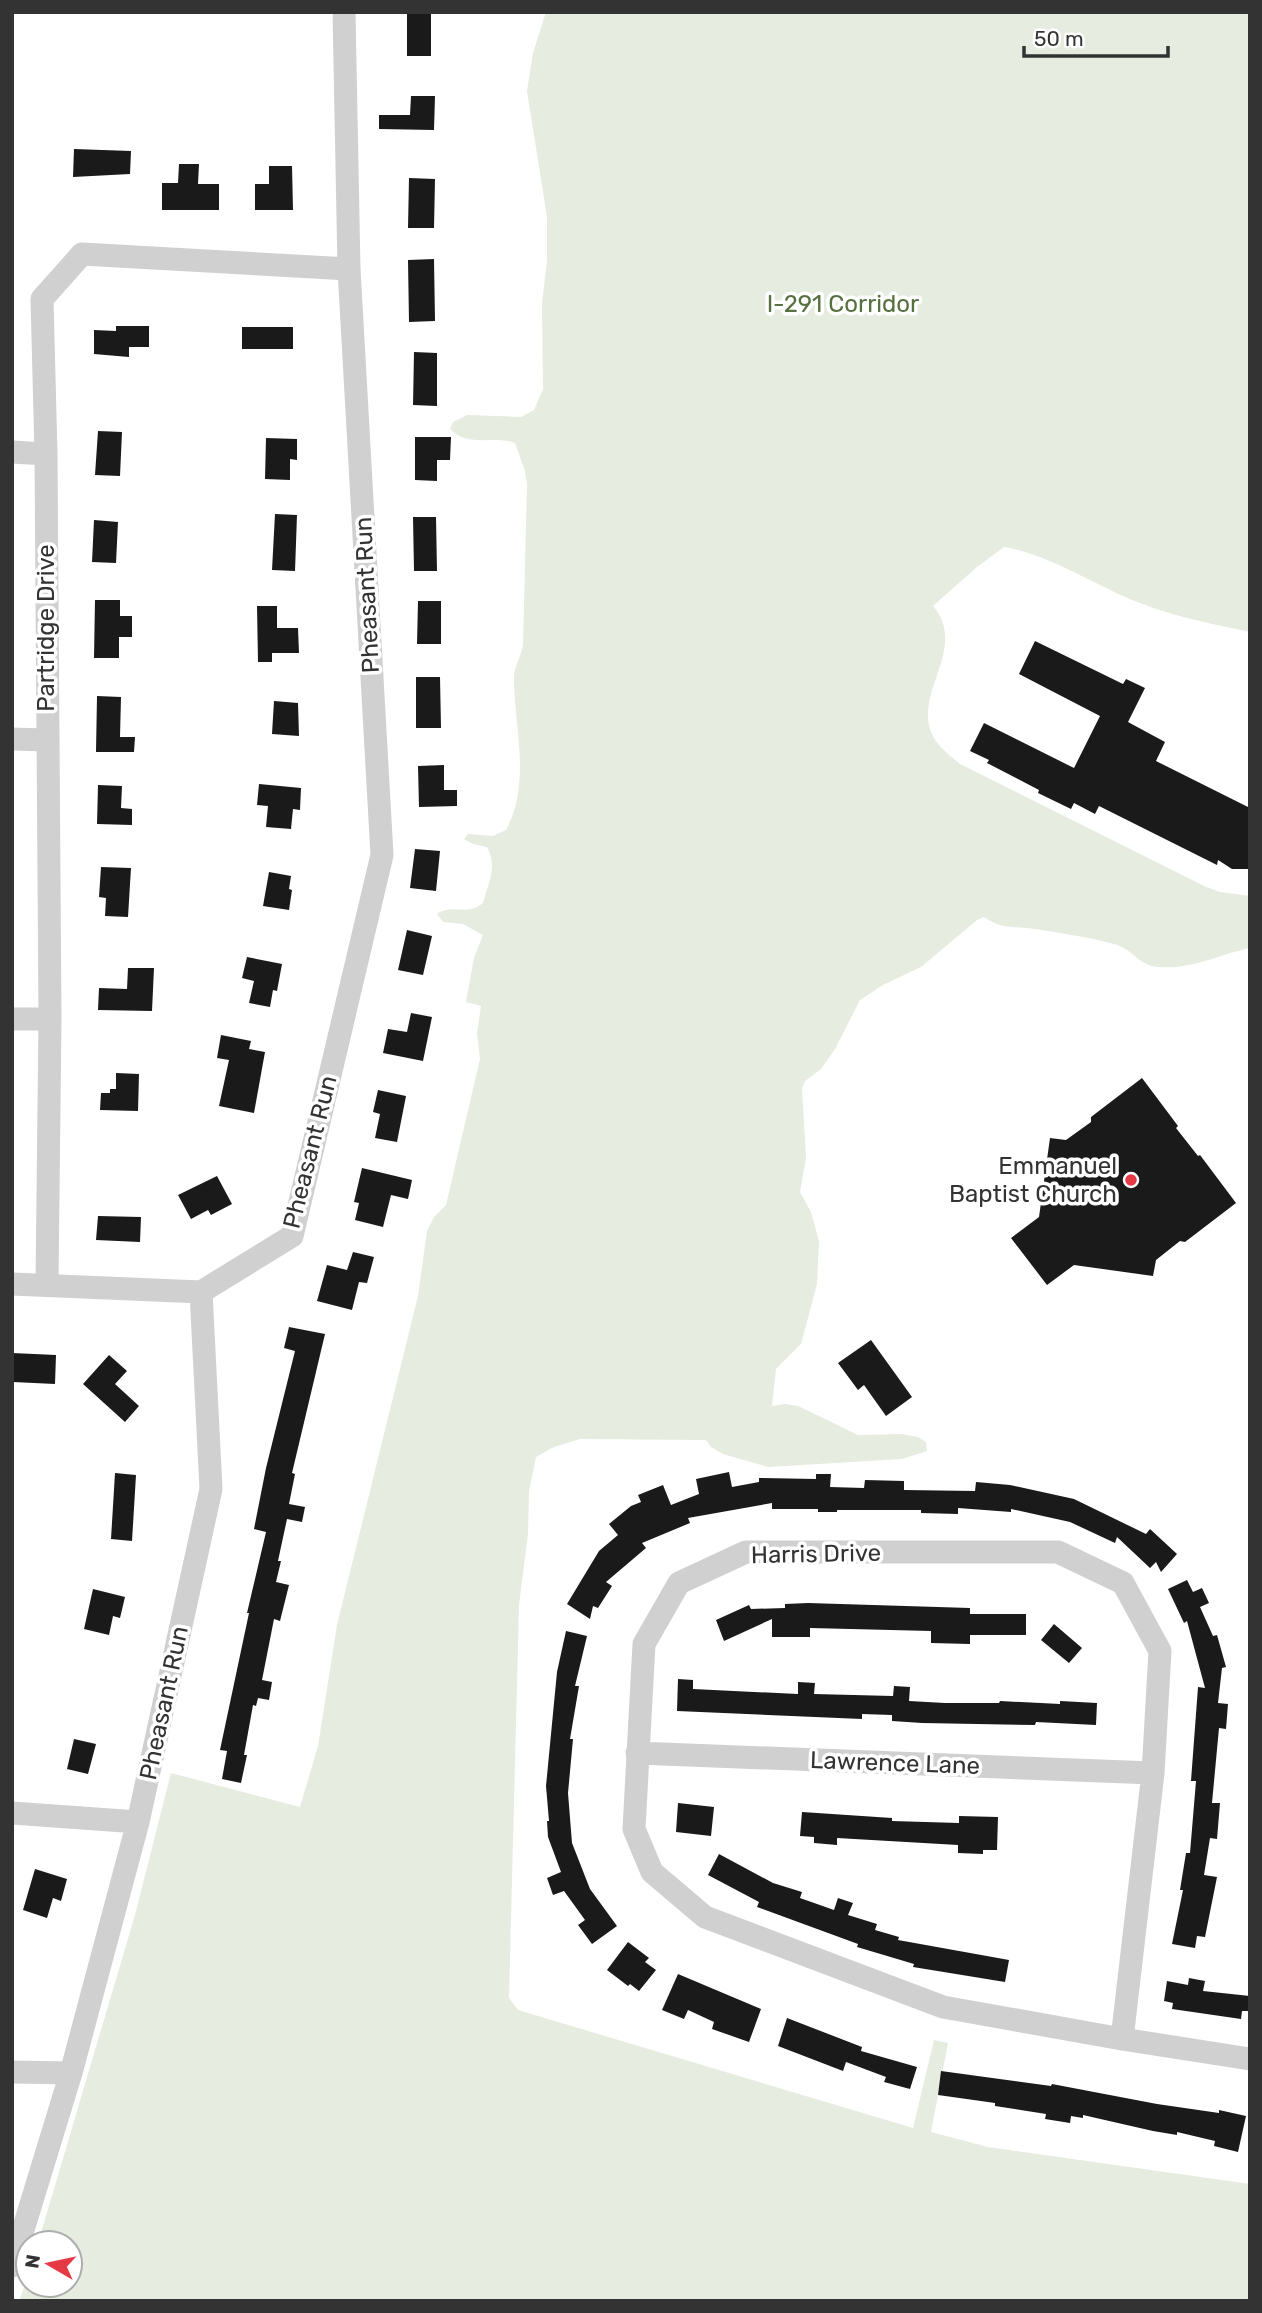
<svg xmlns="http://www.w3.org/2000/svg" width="1262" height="2313" font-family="Rubik,sans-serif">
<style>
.green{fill:#e6ecdf}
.building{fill:#1a1a1a}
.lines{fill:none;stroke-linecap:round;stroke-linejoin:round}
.minor{stroke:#d0d0d0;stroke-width:23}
.poi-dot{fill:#e63946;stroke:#fff;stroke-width:2.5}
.labels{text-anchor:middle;stroke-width:7;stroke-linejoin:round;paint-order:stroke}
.park-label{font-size:24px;fill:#56703f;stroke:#fff}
.street-label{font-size:24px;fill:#333;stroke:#fff}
.poi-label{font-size:24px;fill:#333;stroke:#fff;text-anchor:end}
</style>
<rect width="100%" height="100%" fill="#fff"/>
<path class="green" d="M546 12H1250V632C1212 624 1176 617 1140 603 1095 586 1052 555 1004 547L977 567 933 606C968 647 915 691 931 732 936 745 949 755 960 764L1206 887 1220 892 1250 896V948C1221 954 1190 970 1160 967 1137 966 1134 949 1114 944 1088 937 1061 933 1035 929 1011 925 1006 931 984 917L977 920 921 967 883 985 860 1000 835 1049 821 1069 805 1081 802 1088 806 1158 800 1192 811 1212 819 1241 817 1284 801 1344 776 1369 772 1406 785 1404 798 1406 858 1435 901 1434 918 1437 926 1442 927 1451 902 1459 768 1467 723 1454 711 1447 706 1440 580 1439 554 1447 536 1457 529 1491 528 1534 519 1605 509 1998 518 2010 913 2128 934 2040 948 2043 931 2132 988 2147 1250 2184V2301H19L28 2277V2285H70V2243H38L135 1915 171 1773 300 1807 318 1746 337 1625 418 1296 427 1231 434 1217 446 1205 480 1059 477 1033 481 1006 466 1002 474 958 483 935 463 924 443 922 437 914C454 903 465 917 483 903 488 883 498 867 487 847L473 844 464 839 468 834 493 836 506 830C531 784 515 729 514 681 513 667 521 658 523 645L527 485 525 471 515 443C493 435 468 448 450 429L453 422 467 415 521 417 534 410 543 389 542 303 547 261V217L527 91 533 53Z"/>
<path class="building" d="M407 12H431V56H407Z
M411 96H435L434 130 379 129V115H410Z
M74 149 131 151 130 174 73 177Z
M179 164H199L198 184H219V210H162V183H178Z
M269 166H292L293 210H255V184H269Z
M409 178 435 179 434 228H408Z
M434 259 435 321 409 322 408 260Z
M116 326H149V347H129V357L94 354V330L116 331Z
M242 327H293V349H242Z
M414 352 437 353V406L413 405Z
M98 431 122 432 120 476 95 475Z
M415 437H451L450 460H437V481L415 480Z
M266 438 297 439V460L290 459V480L265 479Z
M275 514 297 515 295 571 272 570Z
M413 517H436L437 571H414Z
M94 520 118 522 116 563 92 562Z
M95 600H120V616H132V637H119V658H94Z
M418 601H441V644H417Z
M257 606H277V628H298L299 653H272V662H258Z
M1035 641 1123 684 1126 679 1145 688 1128 722 1165 742 1156 761 1250 808V869H1232L1218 860 1217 865 1099 806 1095 814 1074 803 1071 809 1038 793 1039 790 987 763 989 760 970 751 984 723 1074 768 1100 716 1019 674Z
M416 677H440L441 728H416Z
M97 696 121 697 120 737H135L134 752H96Z
M274 701 298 703 299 736 272 734Z
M444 765V790H457V806L419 807 418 766Z
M259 784 301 788 300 810 293 809 291 829 266 827 268 806 257 805Z
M98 785 122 786 121 808 132 809V825L97 824Z
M415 849 440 851 436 891 410 888Z
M101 867 131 868 128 917 105 916 106 898 99 897Z
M269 872 291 876 289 889 292 890 289 910 263 906Z
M407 930 432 936 423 975 398 970Z
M247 957 282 964 277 991 273 990 270 1007 249 1003 254 981 242 978Z
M128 968H154L152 1011 98 1010 99 988 127 989Z
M411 1013 432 1017 423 1061 383 1053 388 1029 407 1032Z
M221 1035 251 1041 249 1049 265 1052 254 1113 219 1106 229 1060 217 1058Z
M116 1073 139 1074 138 1111 100 1110 101 1093H110V1089H116Z
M1142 1078 1178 1126 1176 1128 1198 1156 1200 1155 1236 1203 1185 1242 1180 1241 1156 1260 1153 1276 1074 1265 1047 1285 1011 1238 1039 1217 1050 1138 1066 1140 1091 1122V1117Z
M378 1090 406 1096 397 1142 375 1138 380 1114 373 1112Z
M362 1168 412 1180 408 1199 391 1195 383 1227 355 1220 359 1203 354 1202Z
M217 1176 232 1204 211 1215 208 1210 191 1219 178 1195Z
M98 1216 141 1217 140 1242 96 1240Z
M353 1252 374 1257 367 1283 359 1282 352 1310 317 1301 327 1265 347 1270Z
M289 1327 325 1334 292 1473 295 1474 289 1504 305 1507 302 1522 287 1519 278 1561H281L276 1582 289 1585 280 1621 274 1619 262 1680 272 1682 269 1700 258 1698 256 1706 253 1705 244 1755H247L241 1783 222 1779 227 1751 220 1750 249 1613H247L266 1532 254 1529 266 1468 295 1351 284 1348Z
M871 1340 912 1397 886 1416 864 1385 858 1390 838 1363Z
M12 1353 56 1355 55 1384 13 1382Z
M109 1355 127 1371 115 1384 139 1406 125 1422 83 1384Z
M729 1472 732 1487 759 1482V1478L816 1479V1474H831L830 1487 864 1488 865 1480 904 1481V1490L975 1491 976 1482 1010 1485 1074 1499 1146 1534 1150 1529 1177 1554 1161 1572 1156 1562 1150 1568 1117 1537 1115 1543 1070 1522 1011 1509V1512L958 1508V1514L921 1513V1510H837V1512H818V1509H772V1503L688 1518 690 1523 642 1543 646 1548 606 1582 612 1586 598 1608 593 1606 590 1619 567 1604 599 1551 618 1535 609 1524 631 1506 641 1502 638 1495 663 1485 671 1505 699 1494 696 1479Z
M115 1473 136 1475 132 1541 111 1539Z
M1187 1580 1193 1592 1202 1588 1209 1603 1200 1607 1213 1636 1217 1635 1226 1667 1222 1668 1218 1703 1228 1704 1226 1729 1219 1728 1212 1803H1220L1217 1839 1210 1838 1204 1875 1217 1877 1205 1937 1197 1936 1195 1948 1172 1944 1183 1890H1180L1186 1853H1190L1196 1781H1191L1198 1687 1205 1688 1187 1621 1184 1623 1168 1589Z
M93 1589 125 1597 120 1618 113 1616 109 1635 84 1629Z
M808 1603 970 1608V1614H1026V1635H970V1644L931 1643V1631L810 1628V1637H772V1619L724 1641 716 1620 749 1605 751 1609 785 1608V1604Z
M1054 1624 1082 1648 1069 1663 1041 1640Z
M566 1631 587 1636 575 1686H579L570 1739H573L568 1793 572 1843 590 1889 617 1926 592 1944 578 1925 585 1920 564 1891 553 1895 547 1878 561 1872 548 1837 547 1821H549L546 1786 557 1672Z
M678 1679 693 1680V1689L798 1694V1682L815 1683 814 1694 893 1696 894 1686 910 1687 909 1701 945 1703H999L1000 1701 1060 1704V1701L1097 1703 1096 1725 1036 1722 1035 1725 922 1723 892 1721V1715L862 1714V1719L677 1711Z
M74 1739 96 1744 88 1774 67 1769Z
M678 1803 714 1807 711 1836 676 1832Z
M802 1812 892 1818V1821L959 1823V1816L998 1817 997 1850H983V1854L958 1853V1845L837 1838V1845L814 1843V1837L800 1836Z
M719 1854 773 1883 802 1892 800 1898 834 1910 838 1898 853 1903 848 1915 877 1924 875 1930 899 1937 898 1940 1009 1960 1005 1982 913 1967 914 1964 857 1947 858 1944 757 1907 759 1902 708 1875Z
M35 1869 67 1879 61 1901 53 1898 47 1918 23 1910Z
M628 1942 649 1958 645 1962 656 1970 639 1991 630 1984 628 1986 607 1970Z
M678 1974 761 2009 749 2042 712 2029 714 2022 688 2010 684 2019 662 2010Z
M1189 1978 1205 1981 1203 1991 1250 1996V2011H1242L1241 2019 1172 2009 1173 2003 1164 2001 1167 1981 1188 1985Z
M787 2018 862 2047 861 2051 917 2067 910 2089 884 2082 886 2077 846 2062 843 2071 778 2046Z
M941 2071 1051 2086 1052 2084 1157 2104 1219 2113V2110L1246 2116 1238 2152 1214 2146 1215 2141 1177 2132V2135L1153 2131 1083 2115V2118L1071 2116 1070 2123 1045 2119 1046 2114 995 2106V2103L938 2095Z"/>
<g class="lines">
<path class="minor" d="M12 452 46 454
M12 739 46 740
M12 1019H50
M12 1284 201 1292
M47 1284 50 1019 46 454 42 299 82 254 349 269
M201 1292 292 1236 382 855 349 269 344 12
M637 1753 1153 1773
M12 1813 138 1822
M1122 2039 1153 1773 1160 1651 1123 1583 1058 1552H746L679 1583 644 1644 634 1829 652 1872 705 1917 943 2007 1122 2039 1250 2059
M12 2072 71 2073
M12 2266 71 2073 138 1822 211 1489 201 1292"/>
</g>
<circle class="poi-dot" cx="1131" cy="1180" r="7"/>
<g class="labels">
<g class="park-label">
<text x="843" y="312">I-291 Corridor</text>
</g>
<g class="street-label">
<text transform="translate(367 595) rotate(-93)" y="8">Pheasant Run</text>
<text transform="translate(46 628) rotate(-90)" y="8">Partridge Drive</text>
<text transform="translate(310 1152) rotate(-76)" y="8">Pheasant Run</text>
<text transform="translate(816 1554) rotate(-1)" y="8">Harris Drive</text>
<text transform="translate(164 1703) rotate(-78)" y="8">Pheasant Run</text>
<text transform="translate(895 1763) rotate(2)" y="8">Lawrence Lane</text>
</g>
<g class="poi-label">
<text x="1117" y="1174">Emmanuel<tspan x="1117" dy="28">Baptist Church</tspan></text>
</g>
</g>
<rect width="1262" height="2313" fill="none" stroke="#333333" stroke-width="28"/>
<g transform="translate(49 2264) rotate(279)"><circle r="33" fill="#ffffff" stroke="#adadad" stroke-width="2"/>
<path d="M0-5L12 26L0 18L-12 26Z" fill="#e63946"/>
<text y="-10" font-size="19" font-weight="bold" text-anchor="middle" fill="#333333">N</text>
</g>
<path d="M1024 46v10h144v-10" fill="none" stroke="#333333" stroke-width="3.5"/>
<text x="1034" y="46" font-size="21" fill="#333333" stroke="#ffffff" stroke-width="5" paint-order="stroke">50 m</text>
</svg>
